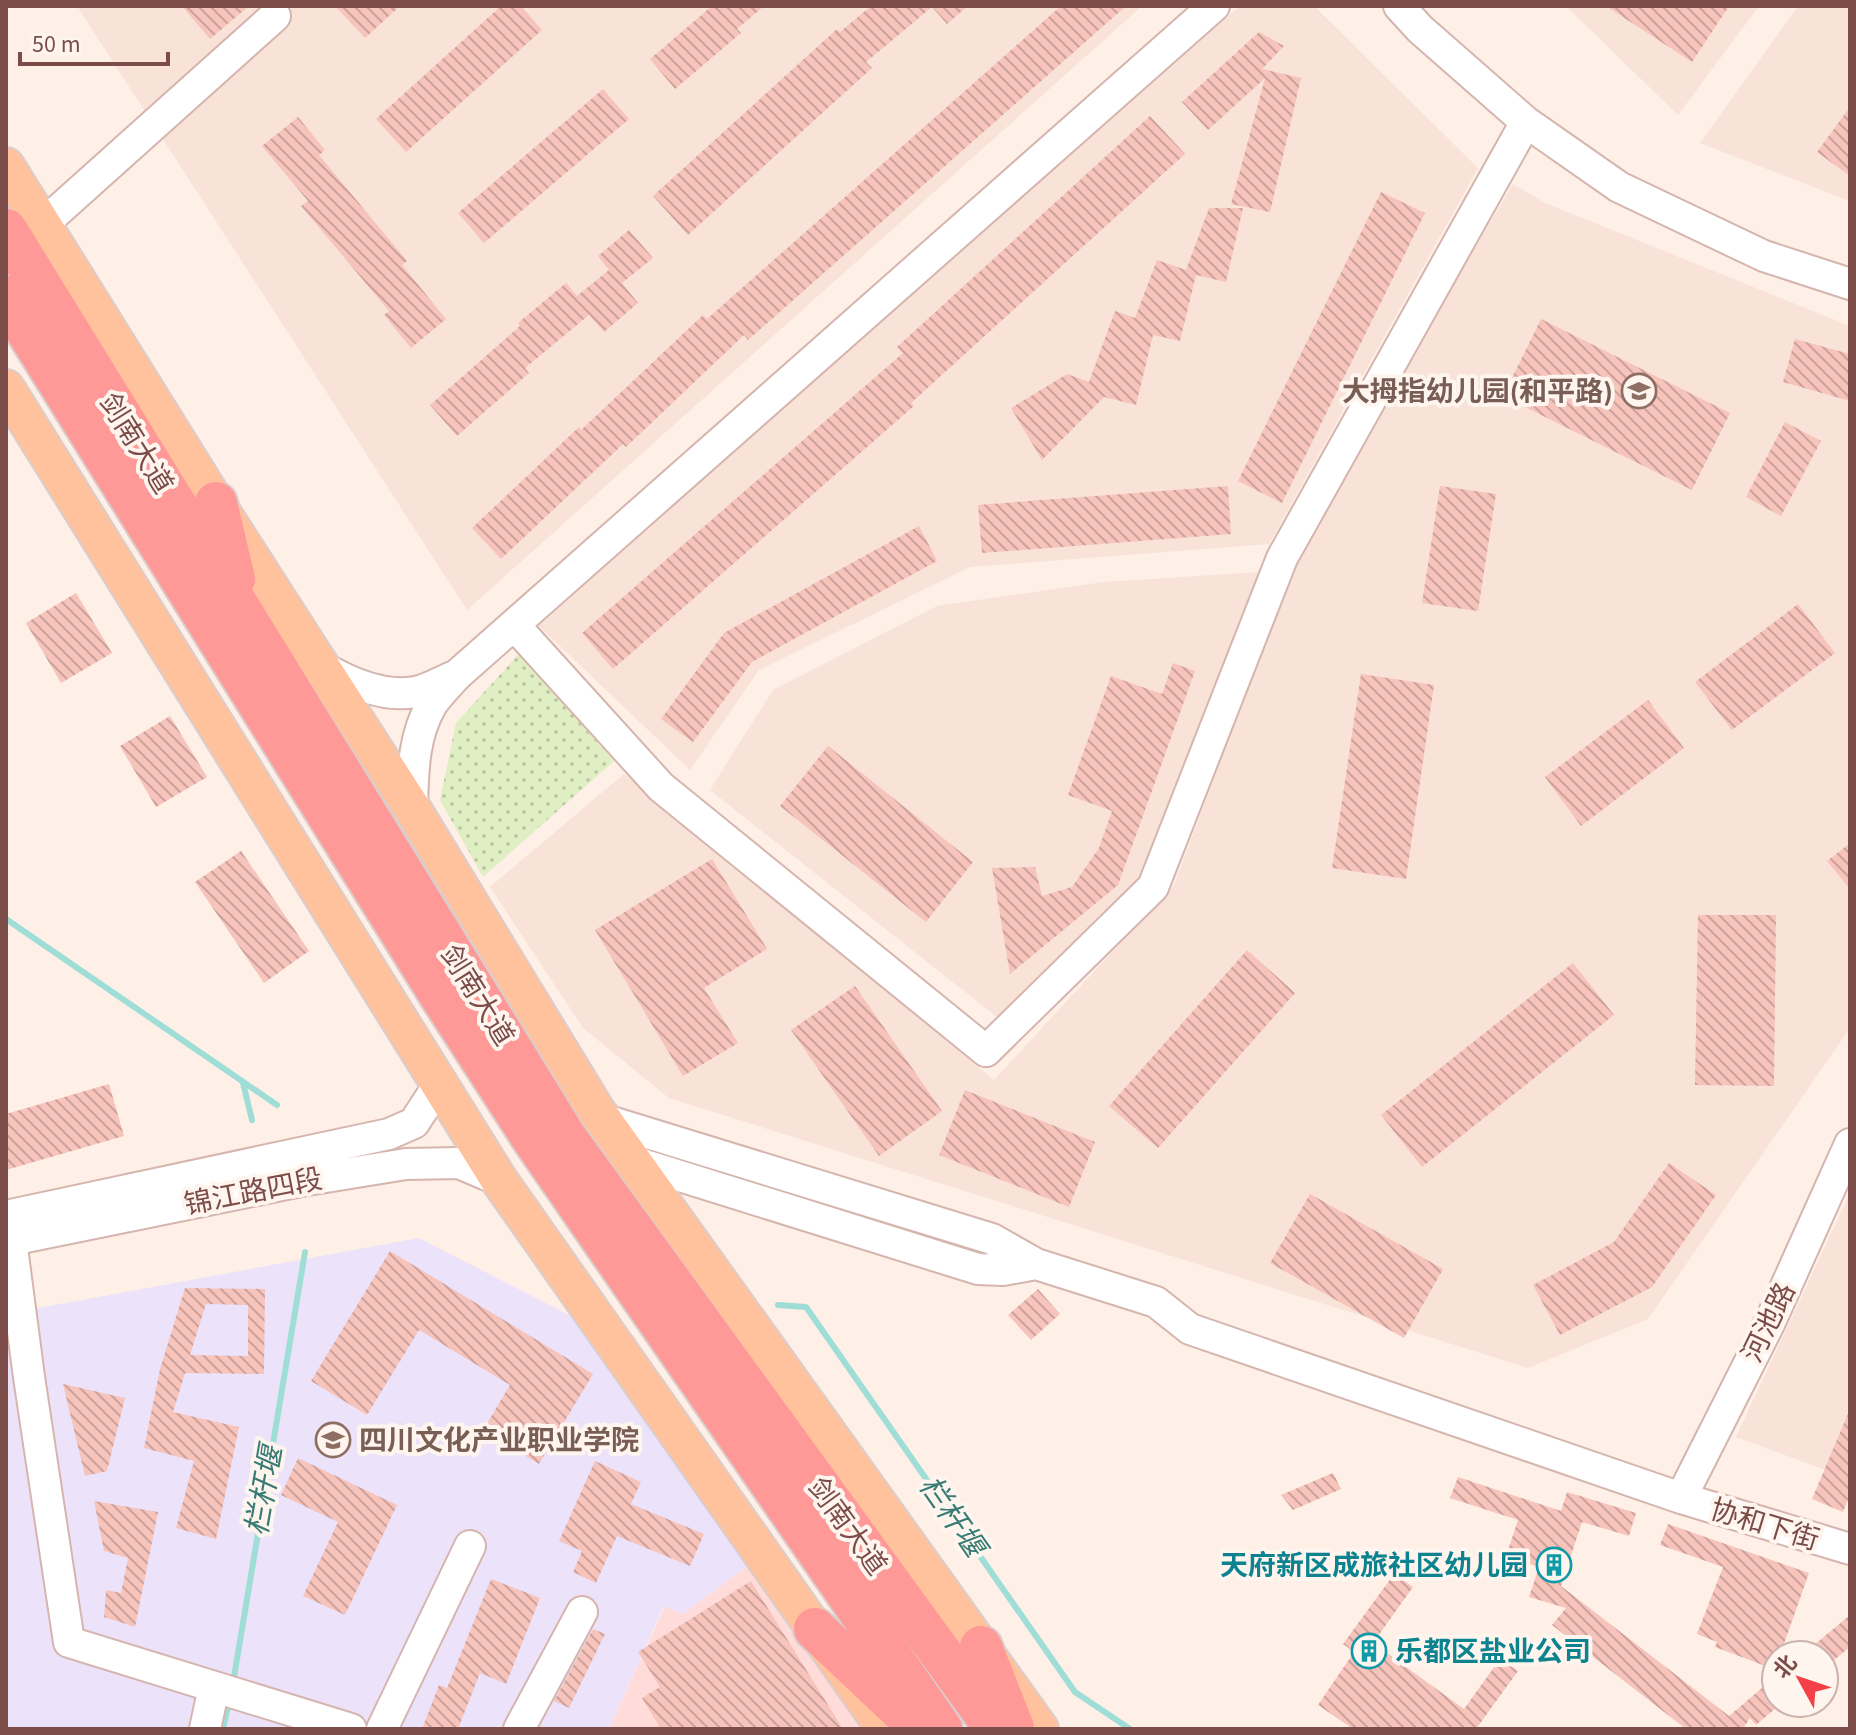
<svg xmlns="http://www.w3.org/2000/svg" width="1856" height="1735" font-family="'Source Sans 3','Noto Sans SC',sans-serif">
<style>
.residential{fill:#f9e2d7}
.commercial{fill:#ffdcda}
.education{fill:#ece3fb}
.grass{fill:url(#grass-dots)}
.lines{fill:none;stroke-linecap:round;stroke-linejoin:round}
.stream{stroke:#9eded7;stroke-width:6}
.building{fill:url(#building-back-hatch);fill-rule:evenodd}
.minor-casing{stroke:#d5b5ae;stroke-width:34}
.major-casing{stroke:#dacdcc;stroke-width:40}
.highway-casing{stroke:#dacdcc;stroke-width:46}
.minor{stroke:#fff;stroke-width:30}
.major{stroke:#ffc29d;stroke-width:36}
.highway{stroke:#fe9998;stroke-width:42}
.labels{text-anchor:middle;stroke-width:8;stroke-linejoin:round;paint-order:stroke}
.education-label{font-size:28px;font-weight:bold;fill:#785e54;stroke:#fff5ef;text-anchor:end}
.street-label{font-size:28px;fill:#7c4d48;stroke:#fff5ef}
.culture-label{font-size:28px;font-weight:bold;fill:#0d838f;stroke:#fff5ef;text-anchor:end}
.water-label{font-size:30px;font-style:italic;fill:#377b74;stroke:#fff5ef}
</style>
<defs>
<pattern id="grass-dots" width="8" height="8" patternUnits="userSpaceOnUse" patternTransform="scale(2)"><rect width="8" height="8" fill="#e0eec3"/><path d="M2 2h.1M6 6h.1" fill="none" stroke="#bbc3a0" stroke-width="1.8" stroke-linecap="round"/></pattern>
<pattern id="building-back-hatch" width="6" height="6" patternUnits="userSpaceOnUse" patternTransform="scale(2)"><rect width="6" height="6" fill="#f7c4bc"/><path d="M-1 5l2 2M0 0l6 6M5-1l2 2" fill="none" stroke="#cda19b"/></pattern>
</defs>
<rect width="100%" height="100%" fill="#feefe7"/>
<path class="residential" d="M77 6H1142L467 610Z
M1240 6H1314L1478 168 1269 544 970 567 759 670 690 770 538 625Z
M1566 6H1759L1678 115Z
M1798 6H1850V201L1700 143Z
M1513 184 1545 203 1850 326V1028L1648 1319 1528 1368 669 1098 583 1028 490 887 624 774 994 1080 1174 885 1299 552 1386 398Z
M1261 572 1147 872 997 1017 710 790 773 690 937 606 1104 582Z
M1850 1193V1479L1736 1437Z"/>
<path class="commercial" d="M750 1564 860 1729H609L665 1606 683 1614Z"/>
<path class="education" d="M419 1238 571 1316 750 1564 683 1614 664 1606 609 1729H6V1314Z"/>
<path class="grass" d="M519 654 614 761 483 877 440 800 456 723Z"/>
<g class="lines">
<path class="stream" d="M6 919 277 1105
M243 1083 252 1120
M778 1305 806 1307 1075 1692 1130 1729
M233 1683 305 1252
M223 1729 229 1702"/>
</g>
<path class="building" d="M182 6H249L210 39Z
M335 6H400L365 38Z
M501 6H521L542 30 406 152 376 119Z
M712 6H764L737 29 741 33 675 89 650 59Z
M871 6H968L947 24 932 7 866 62 872 68 688 235 653 196 837 29 840 32Z
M1061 6H1126L748 340 744 335 626 447 623 444 501 559 472 528 579 427 581 430 703 315 707 319Z
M1606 6H1729L1692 62Z
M1259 32 1284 46 1262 69 1301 78 1270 212 1231 204 1265 78 1208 130 1182 102Z
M603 89 629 119 484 243 458 213Z
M1850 107V176L1817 152Z
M1150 116 1185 154 911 403 914 406 613 669 582 633 903 353 897 347Z
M298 117 325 150 319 155 407 261 402 265 446 319 411 348 384 315 389 311 301 206 308 201 262 146Z
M1381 192 1425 213 1282 503 1238 481Z
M1209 208H1243L1226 282 1196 275 1180 341 1153 335 1136 405 1104 397 1042 460 1011 408 1067 374 1089 382 1115 311 1135 318 1157 260 1186 270Z
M629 230 653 258 622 283 638 303 604 332 589 315 525 368 529 373 457 436 430 405 520 326 518 323 566 283 577 296 609 270 598 256Z
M1541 319 1730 413 1692 490 1503 396Z
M1795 339 1850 354V401L1783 382Z
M1785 422 1821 441 1781 516 1746 497Z
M1228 486 1231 534 982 553 978 505Z
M1440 486 1496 494 1478 611 1422 603Z
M919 526 937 561 752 662 693 742 661 719 724 633Z
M76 593 112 653 61 683 26 623Z
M1798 604 1835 653 1732 730 1695 682Z
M1173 663 1195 671 1118 885 1010 974 992 868 1035 867 1042 896 1072 887 1099 848 1112 811 1068 795 1111 676 1162 694Z
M1361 674 1434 685 1406 879 1332 868Z
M1648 700 1684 748 1581 826 1545 777Z
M170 716 207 777 156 807 120 746Z
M828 746 973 862 926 922 780 806Z
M1850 843V889L1827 861Z
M241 851 309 951 264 983 195 882Z
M712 859 767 949 704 988 738 1043 683 1076 595 930Z
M1698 915H1776L1774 1086 1695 1085Z
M1247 950 1295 993 1158 1148 1109 1106Z
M1573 963 1614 1015 1422 1167 1381 1115Z
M855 986 942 1111 879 1156 791 1030Z
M109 1084 124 1136 6 1170V1114Z
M965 1090 1095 1142 1069 1207 939 1155Z
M1669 1163 1716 1195 1652 1287 1560 1335 1533 1285 1614 1242Z
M1310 1194 1443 1269 1404 1338 1270 1263Z
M390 1251 593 1374 539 1464 483 1430 510 1385 419 1330 367 1415 311 1381Z
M185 1288 265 1289 264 1374 185 1373 173 1412 239 1427 216 1539 176 1528 194 1461 144 1448 160 1369ZM206 1304 248 1305V1356L190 1355Z
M1038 1289 1060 1314 1031 1340 1008 1315Z
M63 1384 125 1398 107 1471 85 1476Z
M1850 1409V1495L1843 1512 1812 1499Z
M298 1458 397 1505 345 1615 303 1596 338 1522 281 1495Z
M595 1461 641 1482 631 1504 704 1534 690 1566 617 1536 596 1583 573 1572 582 1551 559 1541Z
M1333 1473 1341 1489 1293 1510 1281 1495Z
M1458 1477 1561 1511 1567 1492 1636 1513 1629 1536 1582 1522 1561 1586 1729 1716 1776 1676V1708L1756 1725 1750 1718 1744 1727 1746 1729H1686L1552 1625 1566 1608 1529 1597 1539 1567 1506 1556 1518 1520 1450 1498Z
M94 1501 158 1512 135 1627 104 1617 106 1590 121 1593 128 1558 104 1551Z
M1668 1524 1809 1573 1780 1655H1776V1670L1715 1647 1717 1642 1697 1634 1723 1567 1660 1545Z
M1394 1574 1413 1587 1373 1643 1464 1709 1500 1659 1518 1671 1476 1729H1353L1318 1705 1354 1652 1343 1644Z
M491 1579 540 1598 506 1684 480 1673 458 1729H422L439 1685 447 1688Z
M751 1581 843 1729H661L642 1698 660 1687 638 1652Z
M1850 1615V1647L1824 1668V1655H1802Z
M593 1629 605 1634 569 1708 554 1701Z"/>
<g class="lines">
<g class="minor-casing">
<path id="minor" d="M1399 6 1420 29 1526 122 1619 187 1764 256 1850 284
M42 225 275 16
M515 626 661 787 986 1051 1153 887 1282 558 1526 122
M322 667C349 682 383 698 415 692 428 690 444 680 457 675 449 684 439 694 432 704 413 736 413 772 412 808
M457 675 1214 6
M602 1119 992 1239 1036 1264 1003 1270 978 1269 632 1161
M6 1216 389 1134 414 1123 440 1083
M11 1240 29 1377 69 1642 351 1729
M6 1241 301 1181 406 1164 459 1163 499 1180
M1036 1264 1156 1302 1190 1329 1681 1498 1850 1549
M1681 1498 1769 1324 1850 1144
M205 1729 214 1687
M382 1729 470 1546
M519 1729 582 1612"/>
</g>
<g class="major-casing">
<path id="major" d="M6 166 216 503 412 808 596 1110 1040 1729
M6 388 499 1180 885 1729"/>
</g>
<g class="highway-casing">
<path id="highway" d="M6 230 565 1137 996 1729
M6 297 441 996 534 1140 941 1729
M216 503 234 579
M815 1629 919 1727
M981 1647 1013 1728"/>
</g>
<use href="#minor" class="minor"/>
<use href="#major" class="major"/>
<use href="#highway" class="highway"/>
</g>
<defs>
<g id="school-ring" transform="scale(1.8)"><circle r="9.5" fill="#fff5ef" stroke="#8d6e63" stroke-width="1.5"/><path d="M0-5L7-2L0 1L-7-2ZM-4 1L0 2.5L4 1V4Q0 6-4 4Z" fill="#8d6e63"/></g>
<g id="building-ring" transform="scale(1.8)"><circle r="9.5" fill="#fff5ef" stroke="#0f9aa8" stroke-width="1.5"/><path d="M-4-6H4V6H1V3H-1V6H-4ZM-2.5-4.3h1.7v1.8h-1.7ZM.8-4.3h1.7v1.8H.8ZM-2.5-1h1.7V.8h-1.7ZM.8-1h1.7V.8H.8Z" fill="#0f9aa8"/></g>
</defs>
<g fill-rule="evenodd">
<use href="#school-ring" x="1639" y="391"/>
<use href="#school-ring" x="333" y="1440"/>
<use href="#building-ring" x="1554" y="1565"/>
<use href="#building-ring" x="1369" y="1651"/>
</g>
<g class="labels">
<g class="education-label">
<text x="1613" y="401">大拇指幼儿园(和平路)</text>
<text x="359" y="1450" text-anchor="start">四川文化产业职业学院</text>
</g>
<g class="street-label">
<text transform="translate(137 443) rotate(58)" y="10">剑南大道</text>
<text transform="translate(478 995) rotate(58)" y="10">剑南大道</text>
<text transform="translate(253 1191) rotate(-11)" y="10">锦江路四段</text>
<text transform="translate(1768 1322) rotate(-64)" y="10">河池路</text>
<text transform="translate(1765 1524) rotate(17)" y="10">协和下街</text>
<text transform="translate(848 1526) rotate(54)" y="10">剑南大道</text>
</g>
<g class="culture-label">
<text x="1528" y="1575">天府新区成旅社区幼儿园</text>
<text x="1395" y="1661" text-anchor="start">乐都区盐业公司</text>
</g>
<g class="water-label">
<text transform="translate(264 1491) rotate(-80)" y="10">栏杆堰</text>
<text transform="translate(952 1516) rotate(55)" y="10">栏杆堰</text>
</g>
</g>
<rect width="1856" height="1735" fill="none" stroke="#7c4d48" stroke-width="16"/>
<g transform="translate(1800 1679) rotate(310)"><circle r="38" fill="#fff5ef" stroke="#cbb2ac" stroke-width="2"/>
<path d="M0-6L14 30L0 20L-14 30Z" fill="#f34147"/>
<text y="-12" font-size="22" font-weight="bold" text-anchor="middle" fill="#7c4d48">北</text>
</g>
<path d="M20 52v12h148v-12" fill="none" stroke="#7c4d48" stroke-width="4"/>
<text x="32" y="52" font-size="24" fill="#7c4d48" stroke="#fff5ef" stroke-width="6" paint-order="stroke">50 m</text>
</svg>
